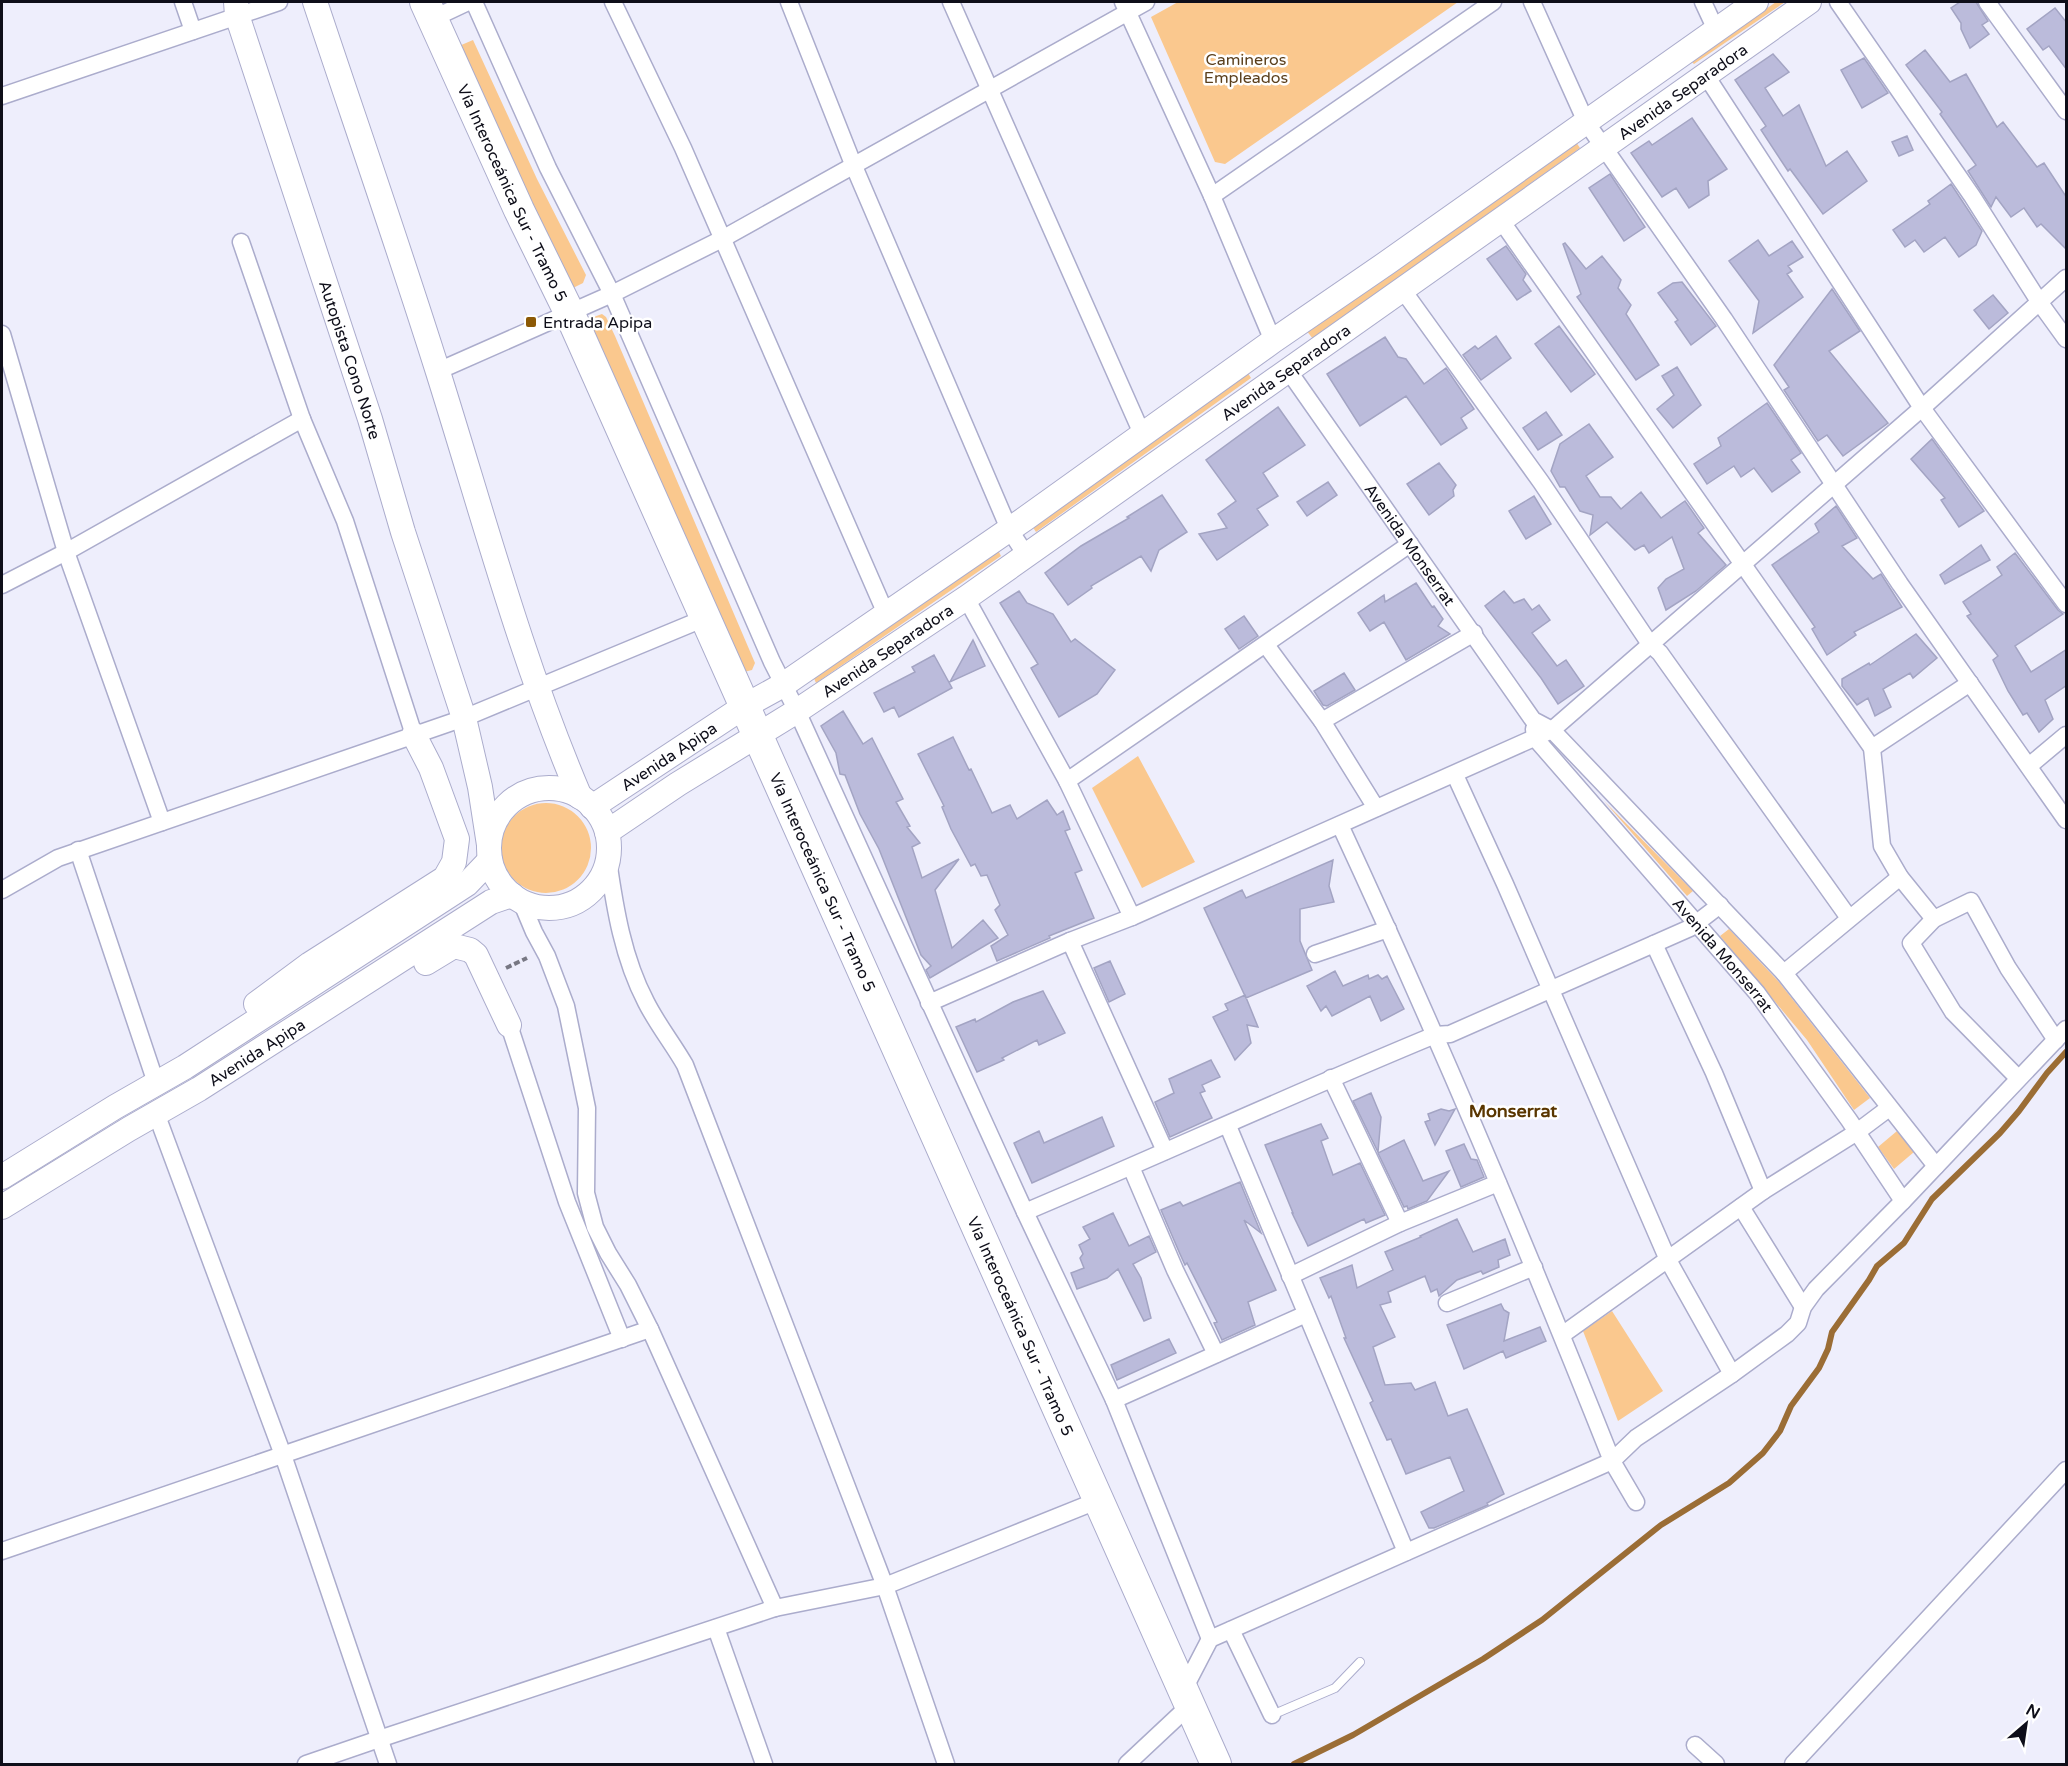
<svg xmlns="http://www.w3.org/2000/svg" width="2068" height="1766" font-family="'Varela Round',sans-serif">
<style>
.green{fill:#fac88e}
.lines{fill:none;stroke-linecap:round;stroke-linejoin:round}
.stream{stroke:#9b6d35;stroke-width:6}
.building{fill:#bbbbdb;stroke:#a3a4c3;stroke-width:1.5}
.lane-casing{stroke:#abaccc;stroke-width:10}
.street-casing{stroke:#abaccc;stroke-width:19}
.secondary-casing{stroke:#abaccc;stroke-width:26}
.highway-casing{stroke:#abaccc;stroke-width:32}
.path{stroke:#777783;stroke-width:4;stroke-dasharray:6 3;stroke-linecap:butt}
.lane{stroke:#fff;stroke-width:8}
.street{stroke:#fff;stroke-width:16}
.secondary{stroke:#fff;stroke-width:24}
.highway{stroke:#fff;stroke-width:30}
.poi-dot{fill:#8c5905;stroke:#fff;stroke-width:2}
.labels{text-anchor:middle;stroke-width:5;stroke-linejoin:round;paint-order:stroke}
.park-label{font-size:16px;fill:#5a3f1c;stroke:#fff}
.street-label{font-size:16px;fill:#0e0e19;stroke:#fff}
.poi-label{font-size:16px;fill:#0e0e19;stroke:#fff;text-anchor:start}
.neighbourhood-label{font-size:18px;font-weight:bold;fill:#5a3600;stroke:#fff}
</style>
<rect width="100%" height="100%" fill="#eeeefc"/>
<path class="green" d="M1178 2H1458L1225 164 1215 162 1151 17Z
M1776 2H1785L1694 64 1691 61Z
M473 40 537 179 586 275 583 283 573 288 512 167 459 46Z
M1576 142 1580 148 1313 339 1306 330Z
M602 314 606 317 615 336 755 663 752 670 744 672 588 319Z
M1248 373 1251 378 1036 532 1032 526Z
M998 550 1001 556 816 683 813 676Z
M1138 756 1195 862 1142 888 1092 788Z
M1604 801 1693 891 1687 896Z
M501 848a45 45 0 1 1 90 0a45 45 0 1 1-90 0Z
M1729 929 1779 982 1870 1098 1854 1110 1807 1040 1720 936Z
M1897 1131 1914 1152 1894 1169 1878 1147Z
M1612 1311 1663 1391 1618 1421 1583 1331Z"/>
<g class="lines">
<path class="stream" d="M1294 1764 1353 1735 1483 1659 1542 1620 1661 1525 1729 1483 1763 1453 1780 1431 1791 1406 1819 1368 1828 1349 1832 1332 1869 1280 1877 1266 1904 1243 1932 1199 2000 1133 2019 1111 2047 1073 2066 1052"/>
</g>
<path class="building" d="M1960 2H1976L1988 21 1982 25 1989 34 1970 48 1961 29V23L1951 8Z
M2055 8 2067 23V70L2049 46 2043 50 2027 29Z
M1925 50 1950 82 1966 74 1997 127 2003 122 2037 167 2044 163 2067 198V250L2041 224 2037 227 2024 208 2011 217 1996 197 1991 207 1968 171 1976 165 1940 114 1942 112 1906 65Z
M1773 54 1789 72 1765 88 1783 116 1799 105 1826 166 1847 151 1867 181 1823 214 1790 169 1788 171 1761 130 1766 126 1735 80Z
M1864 58 1888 93 1862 108 1841 70Z
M1692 118 1727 169 1708 181 1709 195 1689 208 1676 188 1662 197 1631 153 1649 141 1652 145Z
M1907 136 1913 150 1899 156 1892 142Z
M1610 174 1645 227 1624 241 1589 188Z
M1951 184 1982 231 1976 245 1959 257 1945 237 1924 252 1915 240 1905 247 1893 230 1930 204 1928 201Z
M1758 240 1769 256 1792 241 1803 257 1788 266 1792 271 1787 274 1803 297 1753 333 1759 301 1729 261Z
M1565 243 1586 269 1602 256 1621 280 1618 288 1631 305 1626 314 1659 365 1636 380 1577 297 1581 294 1563 244Z
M1506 246 1526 274 1523 280 1531 291 1517 300 1487 259Z
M1682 282 1716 326 1691 345 1675 322 1678 320 1658 293 1673 283Z
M1832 289 1860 331 1829 351 1888 423 1843 456 1827 435 1818 441 1784 390 1789 387 1774 365Z
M1993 295 2008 313 1989 329 1974 310Z
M1559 326 1595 374 1571 392 1535 344Z
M1496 336 1511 358 1481 380 1463 355 1475 346 1478 349Z
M1385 337 1398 357 1406 359 1424 384 1446 368 1474 409 1461 418 1467 428 1441 445 1406 396 1360 426 1327 374Z
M1677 367 1701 405 1673 428 1657 409 1674 395 1662 376Z
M1767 403 1801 453 1791 460 1800 472 1772 492 1754 468 1741 477 1734 466 1707 484 1694 464 1721 446 1718 438Z
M1278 407 1305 445 1263 473 1278 496 1257 509 1268 525 1217 560 1199 534 1227 528 1218 514 1236 501 1206 460Z
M1546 412 1562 435 1538 450 1523 428Z
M1589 424 1613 457 1586 476 1600 497H1611L1621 509 1641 492 1661 518 1685 501 1704 528 1698 533 1726 565 1696 591 1666 610 1658 588 1666 579 1684 569 1672 537 1649 553 1644 545 1635 550 1607 522 1590 535 1593 515 1580 511 1565 487H1560L1551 471 1560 444Z
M1932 439 1984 511 1959 527 1941 500 1945 498 1911 459Z
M1439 463 1456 485 1453 490 1454 496 1429 515 1407 484Z
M1328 482 1337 495 1307 516 1297 502Z
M1162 495 1187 532 1159 550 1151 571 1141 556 1091 586 1092 588 1068 605 1045 573 1081 546 1129 518 1127 517Z
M1534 496 1551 524 1526 539 1509 511Z
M1836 506 1857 538 1842 546 1873 579 1881 574 1902 607 1854 632 1856 635 1827 655 1812 629 1815 627 1772 565 1819 532 1815 524Z
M1981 545 1990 560 1945 584 1940 575Z
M2015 553 2058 610 2063 614 2015 646 2031 672 2067 649V685L2045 700 2053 719 2039 732 2027 713 2023 715 2008 691 1993 660 1998 656 1967 616 1971 614 1963 602 2002 575 1997 567Z
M1416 583 1432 607 1434 606 1443 619 1438 626 1450 634 1406 660 1384 622 1370 631 1358 613 1384 595 1385 602Z
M1019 591 1027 603 1053 614 1071 642 1075 639 1115 670 1097 694 1059 717 1031 668 1038 664 1000 603Z
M1504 591 1514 603 1524 599 1532 610 1539 605 1550 620 1532 633 1557 666 1566 660 1584 686 1558 704 1541 678 1485 606Z
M1244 616 1258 636 1239 649 1225 629Z
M1916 634 1937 658 1913 678 1910 673 1883 689 1891 707 1875 716 1868 698 1857 705 1842 686V679L1869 663 1870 665Z
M973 640 985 666 950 682Z
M934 655 952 688 899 717 894 707 884 712 874 693 915 672 912 667Z
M1344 673 1355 690 1327 706 1323 705 1314 691Z
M843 711 863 744 872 738 903 799 896 802 910 826 907 827 920 843 912 847 922 878 959 859 935 890 952 948 983 920 998 938 930 978 926 970 931 966 921 955 879 849 860 814 845 775 840 774 836 753 821 726Z
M953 737 969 770 971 769 992 813 1010 805 1017 819 1047 800 1057 815 1063 811 1070 829 1065 831 1082 870 1075 873 1094 918 1049 936 1050 938 997 961 991 946 1008 935 995 910 1000 905 987 875 981 876 975 864 971 866 951 829 942 807 944 806 918 754Z
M1333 860 1329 886 1334 902 1300 909V941L1312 970 1246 998 1204 908 1242 890 1246 898Z
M1110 961 1125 994 1109 1002 1094 968Z
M1335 971 1343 986 1368 975 1369 979 1378 975 1382 979 1387 976 1404 1009 1381 1021 1370 996 1332 1016 1326 1006 1321 1011 1307 986Z
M1043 991 1065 1033 1039 1045 1037 1040 1002 1058 1004 1060 977 1072 956 1027 975 1019 976 1022 1013 1002Z
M1245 995 1258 1027 1247 1025 1251 1043 1235 1060 1213 1017 1228 1010 1225 1004Z
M1211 1060 1220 1077 1202 1085 1205 1091 1200 1093 1212 1118 1170 1137 1155 1102 1174 1093 1169 1079Z
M1371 1093 1381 1117 1378 1152 1353 1101Z
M1441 1109 1449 1111 1455 1109 1435 1145 1425 1122 1430 1120 1428 1114Z
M1102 1117 1114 1146 1032 1183 1014 1143 1039 1131 1044 1143Z
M1321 1124 1328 1138 1321 1141 1333 1175 1360 1163 1385 1215 1366 1223 1364 1219 1308 1246 1292 1213H1293L1265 1145Z
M1404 1140 1423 1181 1449 1171 1427 1201 1408 1209 1407 1206 1404 1207 1378 1153Z
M1464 1144 1471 1159 1477 1160 1484 1177 1461 1187 1446 1151Z
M1240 1182 1261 1233 1244 1220 1276 1290 1248 1302 1255 1325 1222 1340 1214 1323 1217 1322 1187 1263 1185 1265 1180 1254 1161 1210 1180 1202 1183 1206Z
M1113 1213 1129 1246 1149 1236 1156 1252 1133 1264 1141 1278 1151 1318 1144 1321 1118 1269 1107 1278 1077 1289 1071 1273 1084 1268 1080 1258 1083 1254 1079 1245 1090 1239 1083 1227Z
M1457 1219 1473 1252 1505 1239 1510 1255 1498 1260 1499 1267 1483 1274 1481 1271 1457 1280 1439 1296 1437 1289 1431 1292 1425 1276 1388 1292 1391 1302 1380 1305 1395 1337 1373 1347 1385 1385 1411 1383 1415 1390 1435 1382 1448 1416 1467 1409 1504 1494 1487 1503 1488 1505 1434 1528H1429L1421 1512 1464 1491 1450 1457 1406 1474 1391 1439 1387 1440 1370 1403 1373 1401 1344 1338H1346L1331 1296 1329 1298 1320 1278 1352 1265 1357 1288 1393 1270 1385 1252 1421 1237 1420 1236Z
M1501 1304 1504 1310 1509 1313 1504 1341 1540 1327 1546 1341 1506 1358 1503 1351 1464 1369 1447 1325Z
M1169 1339 1176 1353 1117 1380 1111 1365Z"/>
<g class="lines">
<g class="lane-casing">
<path id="lane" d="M1272 1715 1335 1688 1360 1662"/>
</g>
<g class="street-casing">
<g id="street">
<path d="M183 2 193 31"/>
<path d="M474 2 548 168 612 294 772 662 797 711 1025 1212 1114 1400 1210 1639"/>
<path d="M613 2 683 148 886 614"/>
<path d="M789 2 853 164 1009 529 1026 555"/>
<path d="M951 2 1143 436"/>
<path d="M1123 2 1212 196 1273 341"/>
<path d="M1532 2 1586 122 1724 319 1900 584 2066 820"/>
<path d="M1703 2 1716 30"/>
<path d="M1838 2 1972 196 2040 303 2066 339"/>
<path d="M1987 2 2066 111"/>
<path d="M432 19 468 2"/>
<path d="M1705 74 1922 408 2066 604"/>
<path d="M2 96 279 2"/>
<path d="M1212 196 1493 2"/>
<path d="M1500 219 1872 748 1882 846 1900 877 1934 919"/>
<path d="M241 242 302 419 345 521 414 735"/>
<path d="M1402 289 1541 482 1650 644 1660 653 1849 918"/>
<path d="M2 334 66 552 162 822"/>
<path id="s1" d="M1288 370 1533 720 1552 730 1784 973 1936 1166"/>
<path d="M438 371 612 294 722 239 1146 2"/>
<path d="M2 585 66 552 302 419"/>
<path d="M966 598 1067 781 1132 917"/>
<path d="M1266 645 1322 721 1376 808"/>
<path d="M1322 721 1474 633"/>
<path id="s2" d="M1534 729 1535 738 1757 993 1849 1120 1903 1201"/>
<path d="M1872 748 1970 683"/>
<path d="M2029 766 2066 735"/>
<path d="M1455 775 1505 884 1668 1260 1732 1374"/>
<path d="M1067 781 1410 544"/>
<path d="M1340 825C1437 1034 1527 1247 1612 1461L1636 1502"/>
<path d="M78 850 156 1083"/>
<path d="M608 860C615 909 623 958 646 1002 657 1024 673 1044 685 1065L885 1586 946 1764"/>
<path d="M2 890 58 858 464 718 705 618"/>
<path d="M521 901 534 932 547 956 566 1006 587 1108 586 1193 595 1227 608 1253 628 1285 650 1329 775 1608"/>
<path d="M1070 941 1165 1151"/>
<path d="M1654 944 1714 1073 1763 1191"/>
<path d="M1315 954 1388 929"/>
<path d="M1784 973 1900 877"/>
<path d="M929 1003 1070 941 1132 917 1552 730 1922 408 2066 278"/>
<path d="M509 1025 567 1202 622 1339"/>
<path d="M1331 1078 1400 1223"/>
<path d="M2018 1078 1953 1012 1911 943 1934 919 1971 901 2008 968 2056 1040"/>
<path d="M156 1113 283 1455 388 1764"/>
<path d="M1228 1126 1406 1552"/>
<path d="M1131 1167 1175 1270 1216 1354"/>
<path d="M1741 1207 1803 1307"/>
<path d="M1025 1212C1162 1154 1297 1092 1435 1035L1450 1034 1690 928 1720 905"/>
<path d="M1290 1276 1400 1223 1498 1183"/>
<path d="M1447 1303 1534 1267"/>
<path d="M1562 1335 1763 1191 1857 1132 1889 1108"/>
<path d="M1114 1400 1306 1314"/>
<path d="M2 1551 650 1329"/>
<path d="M716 1628 764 1764"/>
<path d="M1231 1630 1272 1715"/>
<path d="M1183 1691 1210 1639 1612 1461 1636 1438 1732 1374 1787 1334 1798 1323 1803 1307 1816 1289 1903 1201 2066 1029"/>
<path d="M1695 1745 1716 1764"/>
<path d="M306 1764 379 1739 775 1608 885 1586 1099 1500"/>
<path d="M1127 1764 1189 1706"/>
<path d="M1793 1764 2066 1470"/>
</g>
</g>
<g class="secondary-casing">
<g id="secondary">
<path id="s3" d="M236 2 237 15 370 419 403 532 464 718 480 787 489 845"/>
<path d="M315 2C356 125 399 248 438 372 483 515 521 659 580 797"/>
<circle cx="549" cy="848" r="60"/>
<path id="s4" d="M592 807 745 706 783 685 1026 518 1273 341 1388 262 1756 2"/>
<path id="s5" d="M607 832 678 784 797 711 966 598 1809 2"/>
<path d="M426 963 454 946 470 950 476 955 509 1025"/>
<path d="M256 1004 310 964 445 878 454 862 457 839 431 768 414 735"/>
<path d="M2 1177 115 1107 185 1067 467 884 490 860"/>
<path id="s6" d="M2 1207 129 1129 199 1089 491 902 512 895"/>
</g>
</g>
<g class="highway-casing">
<g id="highway">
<path id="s7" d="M425 2 519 210 569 312 1216 1764"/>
</g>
</g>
<path class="path" d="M506 968 527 958"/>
<use href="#lane" class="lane"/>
<use href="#street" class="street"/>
<use href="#secondary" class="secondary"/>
<use href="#highway" class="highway"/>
</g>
<rect class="poi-dot" x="525" y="316" width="12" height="12" rx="3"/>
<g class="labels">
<g class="park-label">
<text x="1246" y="65">Camineros<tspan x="1246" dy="18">Empleados</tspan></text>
</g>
<g class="street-label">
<text dy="6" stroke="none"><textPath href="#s5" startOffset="1306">Avenida Separadora</textPath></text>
<text dy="6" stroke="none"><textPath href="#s7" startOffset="210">Vía Interoceánica Sur - Tramo 5</textPath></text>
<text dy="6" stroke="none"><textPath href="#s3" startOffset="376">Autopista Cono Norte</textPath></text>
<text dy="6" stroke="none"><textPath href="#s5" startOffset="820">Avenida Separadora</textPath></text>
<text dy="6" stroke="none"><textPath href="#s1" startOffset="213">Avenida Monserrat</textPath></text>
<text dy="6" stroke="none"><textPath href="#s5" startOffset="334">Avenida Separadora</textPath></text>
<text dy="6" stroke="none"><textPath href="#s4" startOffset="92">Avenida Apipa</textPath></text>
<text dy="6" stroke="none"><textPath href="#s7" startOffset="966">Vía Interoceánica Sur - Tramo 5</textPath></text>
<text dy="6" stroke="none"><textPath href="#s2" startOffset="296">Avenida Monserrat</textPath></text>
<text dy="6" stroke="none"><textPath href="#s6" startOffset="298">Avenida Apipa</textPath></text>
<text dy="6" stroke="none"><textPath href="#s7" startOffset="1452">Vía Interoceánica Sur - Tramo 5</textPath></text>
</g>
<g class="poi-label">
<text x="543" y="328">Entrada Apipa</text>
</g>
<g class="neighbourhood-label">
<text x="1513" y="1117">Monserrat</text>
</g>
</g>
<rect width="2068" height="1766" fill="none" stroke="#0e0e19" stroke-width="6"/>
<g transform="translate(2026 1724) rotate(29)" stroke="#ffffff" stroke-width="4.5" paint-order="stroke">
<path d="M0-4.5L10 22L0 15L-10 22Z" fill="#0e0e19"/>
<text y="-9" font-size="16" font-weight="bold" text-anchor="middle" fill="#0e0e19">N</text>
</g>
</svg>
